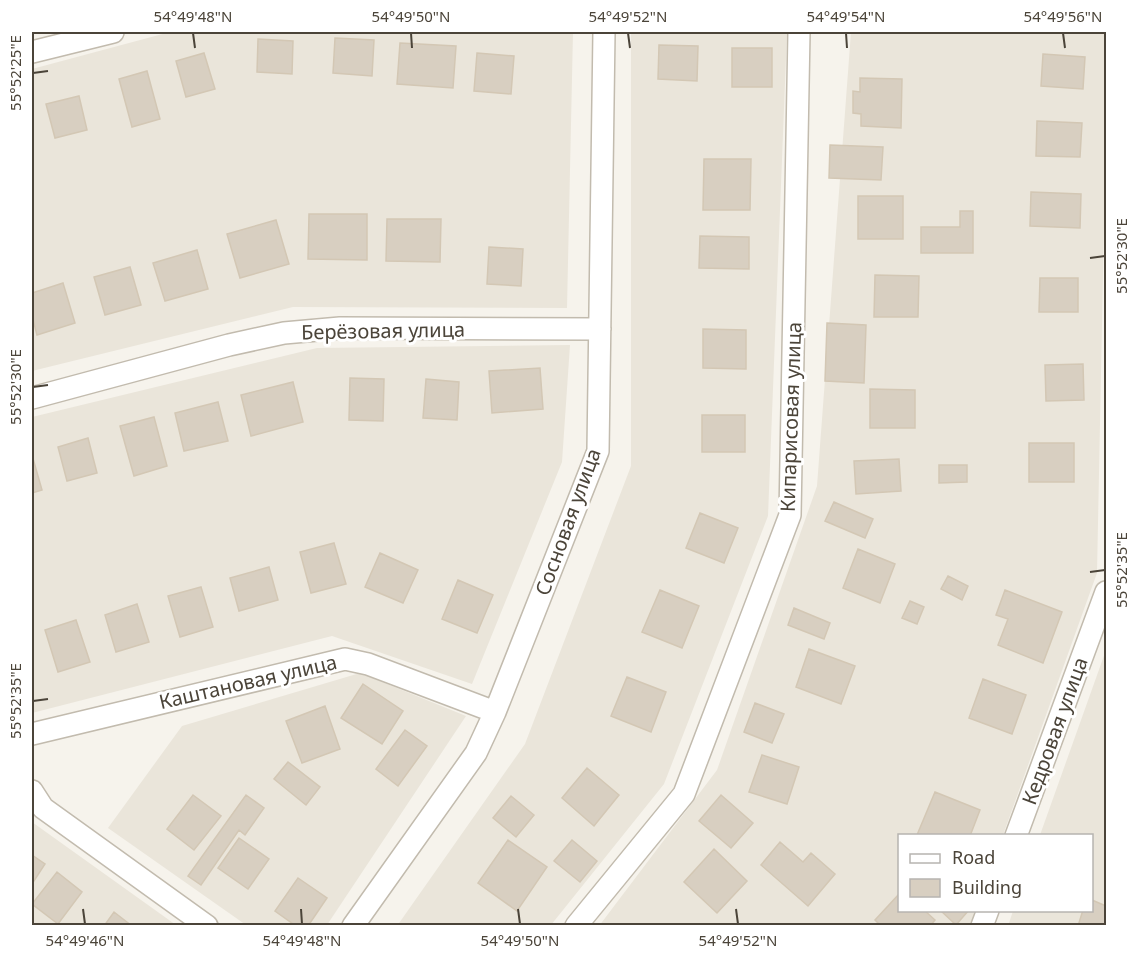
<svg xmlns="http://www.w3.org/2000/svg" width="1138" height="957" font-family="'Noto Sans',sans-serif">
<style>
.residential{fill:#eae5da}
.building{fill:#d8cfc1;stroke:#d3c7b4;stroke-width:1.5}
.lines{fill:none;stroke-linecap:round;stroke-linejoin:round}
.street-casing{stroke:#c2bbae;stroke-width:24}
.street{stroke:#fff;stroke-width:21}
.ticks{fill:none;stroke:#4b4439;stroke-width:2}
.labels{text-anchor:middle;stroke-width:6;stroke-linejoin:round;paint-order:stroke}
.street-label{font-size:20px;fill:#4b4439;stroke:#fff}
.neatline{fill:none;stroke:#4b4439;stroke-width:2}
.ticks-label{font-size:15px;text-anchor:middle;fill:#4b4439}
</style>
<rect width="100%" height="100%" fill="#f6f3ec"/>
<path class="residential" d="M170 32H573L567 308 293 307 32 371V69Z
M631 32H787L768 516 664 784 551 925 397 926 525 744 631 466Z
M851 32H1106V125L1097 573 1003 835 900 836V910L976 911 971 925 599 926 717 770 817 486Z
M570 345 562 462 472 684 332 636 32 713V417L317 348Z
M1106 650V925L1008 926 1013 911 1092 910V836L1040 835Z
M360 673 466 716 327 925H246L108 828 182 726Z
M32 822 176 925H32Z"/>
<path class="building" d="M335 38 374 40 372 76 333 73Z
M258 39 293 41 292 74 257 72Z
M400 43 456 46 453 88 397 84Z
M659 45 698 46 697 81 658 79Z
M732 48H772V87H732Z
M204 53 215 89 186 97 176 61Z
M477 53 514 56 511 94 474 91Z
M1043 54 1085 57 1083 89 1041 86Z
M147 71 160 119 132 127 119 79Z
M860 78 902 79 901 128 861 126V114L853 113V91L860 92Z
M79 96 87 130 55 138 46 104Z
M1037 121 1082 123 1080 157 1036 156Z
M830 145 883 147 881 180 829 178Z
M704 159H751L750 210H703Z
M1031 192 1081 194 1080 228 1030 226Z
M858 196H903V239H858Z
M960 211H973V253H921V227H960Z
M309 214H367V260L308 259Z
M387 219H441L440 262 386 261Z
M276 220 289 264 240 278 227 234Z
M700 236 749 237V269L699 268Z
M489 247 523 249 521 286 487 284Z
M197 250 208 289 165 301 153 263Z
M130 267 141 305 105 315 94 277Z
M875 275 919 276 918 317H874Z
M1040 278H1078V312H1039Z
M63 283 75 323 37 335 32 316V293Z
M827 323 866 325 864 383 825 381Z
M703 329 746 330V369L703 368Z
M1083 364 1084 400 1046 401 1045 365Z
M540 368 543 409 492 413 489 371Z
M350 378 384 379 383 421 349 420Z
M426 379 459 382 457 420 423 418Z
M293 382 303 422 251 436 241 395Z
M870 389 915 390V428H870Z
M218 402 228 441 184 451 175 413Z
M702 415H745V452H702Z
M154 417 167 466 134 476 120 426Z
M88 438 97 473 67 481 58 447Z
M1029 443H1074V482H1029Z
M32 455 42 490 32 493Z
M899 459 901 491 856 494 854 461Z
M939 465H967V482L939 483Z
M834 502 873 519 865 538 825 521Z
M700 513 738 528 724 563 686 548Z
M334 543 346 584 311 593 300 552Z
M858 549 895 564 880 603 843 588Z
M380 553 418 570 403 603 365 587Z
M269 567 278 600 239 611 230 578Z
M948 576 968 586 962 600 941 589Z
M458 580 493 595 477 633 442 619Z
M201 587 213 627 180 637 168 596Z
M660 590 699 606 682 648 642 632Z
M1005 590 1062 612 1043 663 998 645 1008 619 996 615Z
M910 601 924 607 917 624 902 618Z
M137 604 149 642 116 652 105 615Z
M794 608 830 623 824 639 788 625Z
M76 620 90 662 58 672 45 630Z
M809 649 855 666 841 704 796 687Z
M627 677 666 692 651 732 611 716Z
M983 679 1026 695 1012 734 969 718Z
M363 684 403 711 382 744 341 718Z
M755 703 784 714 772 743 744 732Z
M325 706 340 749 302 763 286 721Z
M405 730 427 746 398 786 376 769Z
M762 755 799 767 787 804 749 792Z
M288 762 320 787 306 805 274 779Z
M587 768 619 795 594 826 562 798Z
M935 792 980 810 970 836 917 835Z
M193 795 221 816 194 850 167 829Z
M246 795 264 808 245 835 239 830 201 885 188 876Z
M721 795 753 823 731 848 699 821Z
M511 796 534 815 516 837 493 818Z
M239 838 269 859 248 889 218 868Z
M508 840 547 867 517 911 478 883Z
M572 840 597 861 580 882 554 861Z
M780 842 803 862 811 853 835 874 808 906 761 865Z
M714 849 747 881 717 913 684 882Z
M32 855 45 864 32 884Z
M57 872 82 892 58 924 32 904Z
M298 878 327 898 308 926H296L275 911Z
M900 893V910H924L935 920 930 926H881L875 920Z
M1092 900 1106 906V926H1078L1083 910H1092Z
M940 910H969L956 925Z
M114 912 132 926H104Z"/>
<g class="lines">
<g class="street-casing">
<path id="street" d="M32 52 113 32
M32 398 229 345 284 333 340 328 600 329
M32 734 345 659 368 664 495 712
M32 791 43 808 207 926
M1016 836 1106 592
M353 926 476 753 495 712 598 451 604 32
M576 926 684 794 790 515 799 32
M982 926 988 910"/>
</g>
<use href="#street" class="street"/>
</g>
<path class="ticks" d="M193 33 195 48M411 33 412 48M628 33 630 48M846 33 847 48M1063 33 1065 48M33 73 48 71M1090 258 1105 256M33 387 48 385M1090 572 1105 570M33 701 48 699M83 909 85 924M301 909 302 924M518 909 520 924M736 909 738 924"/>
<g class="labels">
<g class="street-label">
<text transform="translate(383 331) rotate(-1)" y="7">Берёзовая улица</text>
<text transform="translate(791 417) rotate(-88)" y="7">Кипарисовая улица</text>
<text transform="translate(568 522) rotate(-70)" y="7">Сосновая улица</text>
<text transform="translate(248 682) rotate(-13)" y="7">Каштановая улица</text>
<text transform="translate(1055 731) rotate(-70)" y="7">Кедровая улица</text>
</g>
</g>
<rect width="1138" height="957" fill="none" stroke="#ffffff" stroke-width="66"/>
<rect x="898" y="834" width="195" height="78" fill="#ffffff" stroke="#b7b4b0" stroke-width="1.5"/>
<rect x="910" y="854" width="30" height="9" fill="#ffffff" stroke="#b7b4b0" stroke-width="1.5"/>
<text x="952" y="864" font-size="18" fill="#4b4439">Road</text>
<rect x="910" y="879" width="30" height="18" fill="#d8cfc1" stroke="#b7b4b0" stroke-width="1.5"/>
<text x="952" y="894" font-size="18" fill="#4b4439">Building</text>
<rect x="33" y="33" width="1072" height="891" class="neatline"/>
<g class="ticks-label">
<text x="193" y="22">54°49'48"N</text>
<text x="411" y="22">54°49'50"N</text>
<text x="628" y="22">54°49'52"N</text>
<text x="846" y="22">54°49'54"N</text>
<text x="1063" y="22">54°49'56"N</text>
<text transform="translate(16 73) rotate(-90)" y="5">55°52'25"E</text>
<text transform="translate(1122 256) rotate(-90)" y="5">55°52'30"E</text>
<text transform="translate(16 387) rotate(-90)" y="5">55°52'30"E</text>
<text transform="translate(1122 570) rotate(-90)" y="5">55°52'35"E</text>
<text transform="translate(16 701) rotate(-90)" y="5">55°52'35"E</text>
<text x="85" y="946">54°49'46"N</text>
<text x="302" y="946">54°49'48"N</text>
<text x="520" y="946">54°49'50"N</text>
<text x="738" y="946">54°49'52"N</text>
</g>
</svg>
